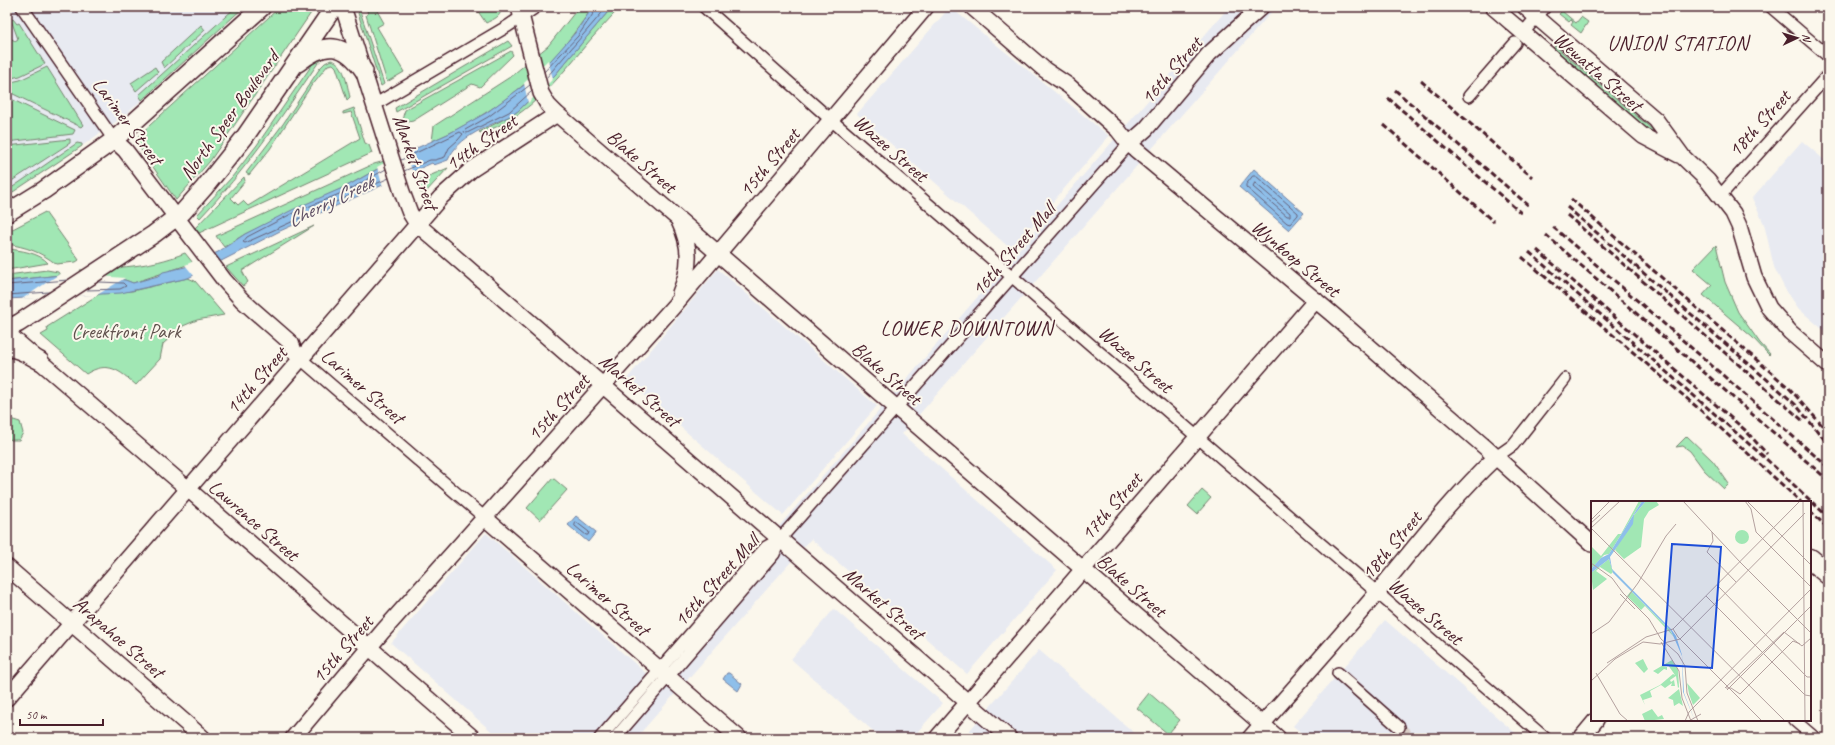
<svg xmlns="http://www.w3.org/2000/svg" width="1835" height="745" font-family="Caveat,sans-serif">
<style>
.built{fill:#e8eaf1}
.green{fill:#a1e7b4;stroke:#768370}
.water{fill:#8ebfea;stroke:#737f9e}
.pier{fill:#fbf7ec}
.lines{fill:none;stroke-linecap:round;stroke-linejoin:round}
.shore{stroke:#655f77;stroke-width:1}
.street-tunnel{stroke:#d8ccc5;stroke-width:11;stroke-dasharray:11 5.5;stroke-linecap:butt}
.street-casing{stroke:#4a1f2b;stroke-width:14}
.secondary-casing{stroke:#4a1f2b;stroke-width:18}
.primary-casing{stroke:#4a1f2b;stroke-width:20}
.highway-casing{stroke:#4a1f2b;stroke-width:23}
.street{stroke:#fbf7ec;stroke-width:11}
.secondary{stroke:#fbf7ec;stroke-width:15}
.primary{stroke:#fbf7ec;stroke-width:17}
.highway{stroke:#fbf7ec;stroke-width:20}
.rail{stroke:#4a1f2b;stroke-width:3;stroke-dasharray:6 3;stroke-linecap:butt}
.labels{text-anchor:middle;stroke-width:4;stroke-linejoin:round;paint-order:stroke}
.street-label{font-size:20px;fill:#4a1f2b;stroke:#fbf7ec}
.park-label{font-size:20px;fill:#60514d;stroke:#fbf7ec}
.neighbourhood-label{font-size:21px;letter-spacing:1px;fill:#4a1f2b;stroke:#fbf7ec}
.water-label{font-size:21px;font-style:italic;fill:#5e4f64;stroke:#fbf7ec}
.inset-road{fill:none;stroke:#b4a19f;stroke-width:1}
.view{fill:#1d4ed8;fill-opacity:0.15;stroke:#1d4ed8;stroke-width:2}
.inset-edge{fill:none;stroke:#4a1f2b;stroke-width:2}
</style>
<rect width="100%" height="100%" fill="#fbf7ec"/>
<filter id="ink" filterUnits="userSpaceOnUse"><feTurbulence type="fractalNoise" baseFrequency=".025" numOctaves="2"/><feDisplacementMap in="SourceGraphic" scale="8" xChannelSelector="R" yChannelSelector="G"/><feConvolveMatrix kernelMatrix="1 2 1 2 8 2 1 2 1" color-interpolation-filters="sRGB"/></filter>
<g filter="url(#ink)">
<path class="built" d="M7 7H244L124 116 82 146 7 196Z
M950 7 1109 136 1012 250 857 114Z
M1229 7H1276L902 434 1057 570 967 674 811 539 636 738H596L635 692 595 738H499L391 643 486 533 649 676Z
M1802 141 1828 163V334L1799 309 1785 289 1774 267 1764 224 1752 198Z
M718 269 877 406 783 515 626 380Z
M834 609 943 703 912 738H881L791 659Z
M1385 620 1521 738H1308L1293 726Z
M1039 650 1140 738H963Z"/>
<path class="green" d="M236 7H244L142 100 139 95Z
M280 7H315L210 161 176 200 137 144 139 135Z
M366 7H375L384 23 377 27 404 72 387 82 366 15 368 14Z
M475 7H500C503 17 493 19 486 23Z
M579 7H593C580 25 567 44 552 59 517 94 477 122 432 141L434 126 510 77 548 46Z
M612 7H620C607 22 593 36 581 51 553 85 524 119 481 133L479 132 512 115 518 111 555 75Z
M360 11 384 84 381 86 358 13Z
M1562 11 1576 23 1581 17 1588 22 1581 33 1571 25 1573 22 1571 20 1569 22 1559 14Z
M13 19 17 24 19 23 45 64 20 76 7 79V36L15 41 18 39 11 20Z
M201 25 205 30 164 68 161 62Z
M508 41 512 46 396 112 395 108Z
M1555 46 1653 130 1651 133 1553 48Z
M511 51 513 55 480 87 472 84 413 121 408 122 404 120 403 116 405 110Z
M323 53 324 58 318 63C280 119 246 170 200 218L197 215 232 177 257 145 318 56Z
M331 60C345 62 347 86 350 97L347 100 336 67 333 64 328 65 311 86 270 149 249 175 246 173 283 124 320 68 325 63Z
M47 67 83 125 81 127 7 91V83L20 80Z
M155 67 158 72 136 91 131 83Z
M7 97 75 130 73 134 7 142Z
M354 108 365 143 369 145 372 153 199 233 195 228 244 177 245 181 231 198 238 205 243 201 248 206 360 138 351 112 343 114V112Z
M70 139V143L7 184V146Z
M77 143 82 144V146L7 196V191Z
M399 157 347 186 245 234 224 247 216 236 374 164Z
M448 168 425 193 420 192 417 181Z
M45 212 79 260 76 262 56 264C41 252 26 247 7 244V232Z
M314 226 242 271 248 282 243 286 226 267Z
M1716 245 1725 282 1738 312 1760 343 1770 354 1769 355 1752 337 1703 295 1712 285 1693 269Z
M7 249C20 250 40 253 48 263L7 270Z
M185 253 193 263 133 283 125 280 85 277 80 270C118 267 148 268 185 253Z
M47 270 58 272 60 275 7 281V275Z
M188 278 195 281 224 315 197 320 183 326 163 344 160 359 136 385C120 371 108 360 86 374L41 335 48 331 47 327 101 293 132 291Z
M7 418 20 422 23 433 19 440H11L7 436Z
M1687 436 1713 461 1729 484 1724 489 1704 470 1690 451 1683 446 1676 447Z
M553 478 567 490 540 520 527 508Z
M1202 490 1211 498 1197 514 1188 506Z
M1149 693 1180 720 1168 734 1137 708Z"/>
<path class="water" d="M593 7H612L555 75 518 111 512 115C489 126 458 136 448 160L434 165 432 163 280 231 188 278 121 293 7 299V281L60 275 125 280 133 283 158 276 163 272 185 267 218 252 245 234 292 210 347 186 410 151 450 133 486 113 527 83 552 59 575 33Z
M1254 169 1304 213 1289 230 1239 187Z
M576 516 596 532 588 542 568 525Z
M727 673H729L742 684 738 691 723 679Z"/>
<path class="pier" d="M548 60 553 79 528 103 524 83Z
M406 151 413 174 383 187 377 167Z
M214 252 222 263 195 277 185 265Z
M61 273 125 278 97 295 22 299Z"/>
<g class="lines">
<path class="shore" d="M544 72 578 36 595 11 596 7
M546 78 607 7
M530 85 488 117 465 130 464 132 467 133 509 112 532 91
M401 160 460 132 463 134 458 140 449 148 445 157 435 160H430L404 171
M386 169 349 190 293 213 247 237 243 242 245 243 389 178
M1253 176H1256L1298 213V215L1290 224 1287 223 1246 187V185Z
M1255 183 1290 213V216H1287L1253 187Z
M7 285 68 280
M87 290 120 289 126 286 123 283 99 282
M7 295 49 292
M576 522 589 532 588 535H586L575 526Z"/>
<path class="street-tunnel" d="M1399 727 1411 738"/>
<g class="street-casing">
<path id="street" d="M22 7 114 140
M704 7 830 119 1545 738
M1771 7 1828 56
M1523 33 1545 7
M1469 96 1515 43
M374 105 508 26 536 7
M1720 196 1828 75
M301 359 485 518
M1496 457 1513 445 1565 379
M1338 673 1399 727
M1794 720 1815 738
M600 738 766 547 780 539 1129 144
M615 738 774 554 780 539"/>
</g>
<g class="secondary-casing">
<path id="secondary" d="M343 7 402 192 410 213 417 224 1009 738
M519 7 541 93 548 105 557 114 1278 738
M972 7 1045 70 1069 86 1118 130 1129 144 1332 314 1486 448 1592 544
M1493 7 1643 136 1679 155
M1525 7 1656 120 1683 157 1708 181 1733 213 1739 226 1754 277 1769 308 1790 332 1828 365
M114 140 125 150 224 280 242 300 291 343 294 351 301 359
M1129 144 1146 129 1209 54 1261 7
M679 221C691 246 691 267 680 293
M7 333 188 489 473 738
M485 518 739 738
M7 567 203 738
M7 698 441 197 471 170 557 114
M293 738 383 631 673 307 926 7
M937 738 1316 300
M1250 738C1294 688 1339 638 1382 587 1418 543 1454 496 1496 457
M1581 738 1596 720"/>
</g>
<g class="primary-casing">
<path id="primary" d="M298 63C325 41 344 42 364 71
M7 213 44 190 114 140 262 7
M7 329 19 323 154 234 183 212 204 188 244 138 334 7
M7 348C19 347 30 356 40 361"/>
</g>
<g class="highway-casing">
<path id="highway" d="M1810 559 1828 574"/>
</g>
<use href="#street" class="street"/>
<use href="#secondary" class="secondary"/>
<use href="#primary" class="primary"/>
<use href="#highway" class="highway"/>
<path class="rail" d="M1421 81 1532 177
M1395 90 1528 205
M1388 98 1521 213
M1384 125 1494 222
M1571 199 1789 388 1828 432
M1567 207 1778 389 1796 405 1828 444
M1567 215 1802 420
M1553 227 1828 467
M1546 235 1828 480
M1537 250 1745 430 1767 454
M1529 252 1764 457 1828 517
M1522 257 1705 414 1801 502
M1810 511 1828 528"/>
</g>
</g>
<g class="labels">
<g class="street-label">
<text transform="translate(1171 70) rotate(-49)" y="7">16th Street</text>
<text transform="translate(1598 71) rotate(41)" y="7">Wewatta Street</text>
<text transform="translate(229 115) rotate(-54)" y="7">North Speer Boulevard</text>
<text transform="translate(128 121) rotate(53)" y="7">Larimer Street</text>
<text transform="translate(1759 123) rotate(-48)" y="7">18th Street</text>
<text transform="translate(481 142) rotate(-35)" y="7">14th Street</text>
<text transform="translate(891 148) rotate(41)" y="7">Wazee Street</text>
<text transform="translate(642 161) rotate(41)" y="7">Blake Street</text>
<text transform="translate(416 162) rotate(70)" y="7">Market Street</text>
<text transform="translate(769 162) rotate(-50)" y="7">15th Street</text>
<text transform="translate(1013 249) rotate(-49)" y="7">16th Street Mall</text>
<text transform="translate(1296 258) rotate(40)" y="7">Wynkoop Street</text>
<text transform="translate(1136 359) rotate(41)" y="7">Wazee Street</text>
<text transform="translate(887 373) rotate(41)" y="7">Blake Street</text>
<text transform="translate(256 380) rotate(-49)" y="7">14th Street</text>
<text transform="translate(363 386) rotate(41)" y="7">Larimer Street</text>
<text transform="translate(640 390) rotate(41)" y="7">Market Street</text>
<text transform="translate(558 407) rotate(-48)" y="7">15th Street</text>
<text transform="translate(1111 506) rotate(-49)" y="7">17th Street</text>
<text transform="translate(254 520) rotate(41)" y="7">Lawrence Street</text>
<text transform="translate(1391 545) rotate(-50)" y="7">18th Street</text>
<text transform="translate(716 580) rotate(-48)" y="7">16th Street Mall</text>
<text transform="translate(1132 585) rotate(41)" y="7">Blake Street</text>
<text transform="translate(608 598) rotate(41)" y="7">Larimer Street</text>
<text transform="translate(884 603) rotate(41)" y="7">Market Street</text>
<text transform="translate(1426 611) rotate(41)" y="7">Wazee Street</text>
<text transform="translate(119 637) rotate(41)" y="7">Arapahoe Street</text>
<text transform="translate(342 649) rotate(-49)" y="7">15th Street</text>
</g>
<g class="park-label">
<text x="126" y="338">Creekfront Park</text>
</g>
<g class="neighbourhood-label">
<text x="1678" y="50">UNION STATION</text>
<text x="967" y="335">LOWER DOWNTOWN</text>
</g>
<g class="water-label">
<text transform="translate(330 201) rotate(-26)" y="7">Cherry Creek</text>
</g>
</g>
<g transform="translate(1591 501)">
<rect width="220" height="220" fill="#fbf7ec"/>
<path d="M48 0H51L18 53 13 54 0 68V45L10 55 27 33H30ZM55 0H65L68 4 58 10 53 18 50 46 33 58 24 49 43 14ZM144 36a7 7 0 1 1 14 0a7 7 0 1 1-14 0ZM18 58 22 71 20 73 9 66 5 70 16 78 2 89 0 72ZM40 90 78 128 83 136 54 105 50 109 36 95ZM52 158 57 168 53 172 44 162ZM81 159 87 168 88 186 84 190 87 187 85 175 79 179 80 181 83 179 84 185H80L81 182 74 187 70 184 59 190 61 196 52 199 54 204 49 194 69 184 82 173 84 174 77 164 72 165 76 166V169L73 168 67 173 62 170ZM96 182 109 197 102 204 98 193ZM88 188 92 205 88 202 83 205 82 199 77 197ZM61 208 67 216 71 214 73 218 54 220 51 213Z" fill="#a1e7b4"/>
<path d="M51 0H55L43 14 42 23 19 56 21 68 80 128 85 135 91 154 93 192 104 220 92 191 91 155 80 130 22 72 18 58 0 72V68L10 57 18 53Z" fill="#8ebfea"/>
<path class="inset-road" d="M92 0 149 61M154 0 160 8 165 31 220 86M212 0 214 220M157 1 220 64M0 19 19 0M0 22 9 14M0 27 194 220M0 27 29 0M121 56 145 81M121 56 116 51 122 40 121 31M148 60 220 132M0 62 21 77 32 92 58 118 70 138 87 153 94 165 96 192 107 220M126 84 216 176H220M29 93 44 108M115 95 214 194 220 195M82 128 87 136 171 220M0 133 18 121 47 82 75 35 85 23M70 141 88 170 91 197 100 220M16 162 55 136 82 128 209 0M5 172 29 213 37 220M0 180 24 158 52 141 69 143 89 138 214 12M134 187 193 131 211 145 220 137M135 187H140L149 193 202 140 209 143M136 189 220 105M94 220 98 211 220 88M98 220 110 213"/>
<path class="view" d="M81 43 130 46 121 167 72 164Z"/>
<rect width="220" height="220" class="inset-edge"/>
</g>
<rect width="1835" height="745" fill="none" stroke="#fbf7ec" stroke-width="24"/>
<rect x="12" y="12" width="1811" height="721" fill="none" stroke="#4a1f2b" stroke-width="1.5" filter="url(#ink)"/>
<g transform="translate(1797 38) rotate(86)" stroke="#fbf7ec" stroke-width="3" paint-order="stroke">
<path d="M0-3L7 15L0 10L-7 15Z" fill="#4a1f2b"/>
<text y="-6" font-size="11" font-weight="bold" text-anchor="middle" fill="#4a1f2b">N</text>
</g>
<path d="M20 719v6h83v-6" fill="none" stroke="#4a1f2b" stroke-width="2"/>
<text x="26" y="719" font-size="12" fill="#4a1f2b" stroke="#fbf7ec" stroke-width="3" paint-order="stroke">50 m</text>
</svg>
